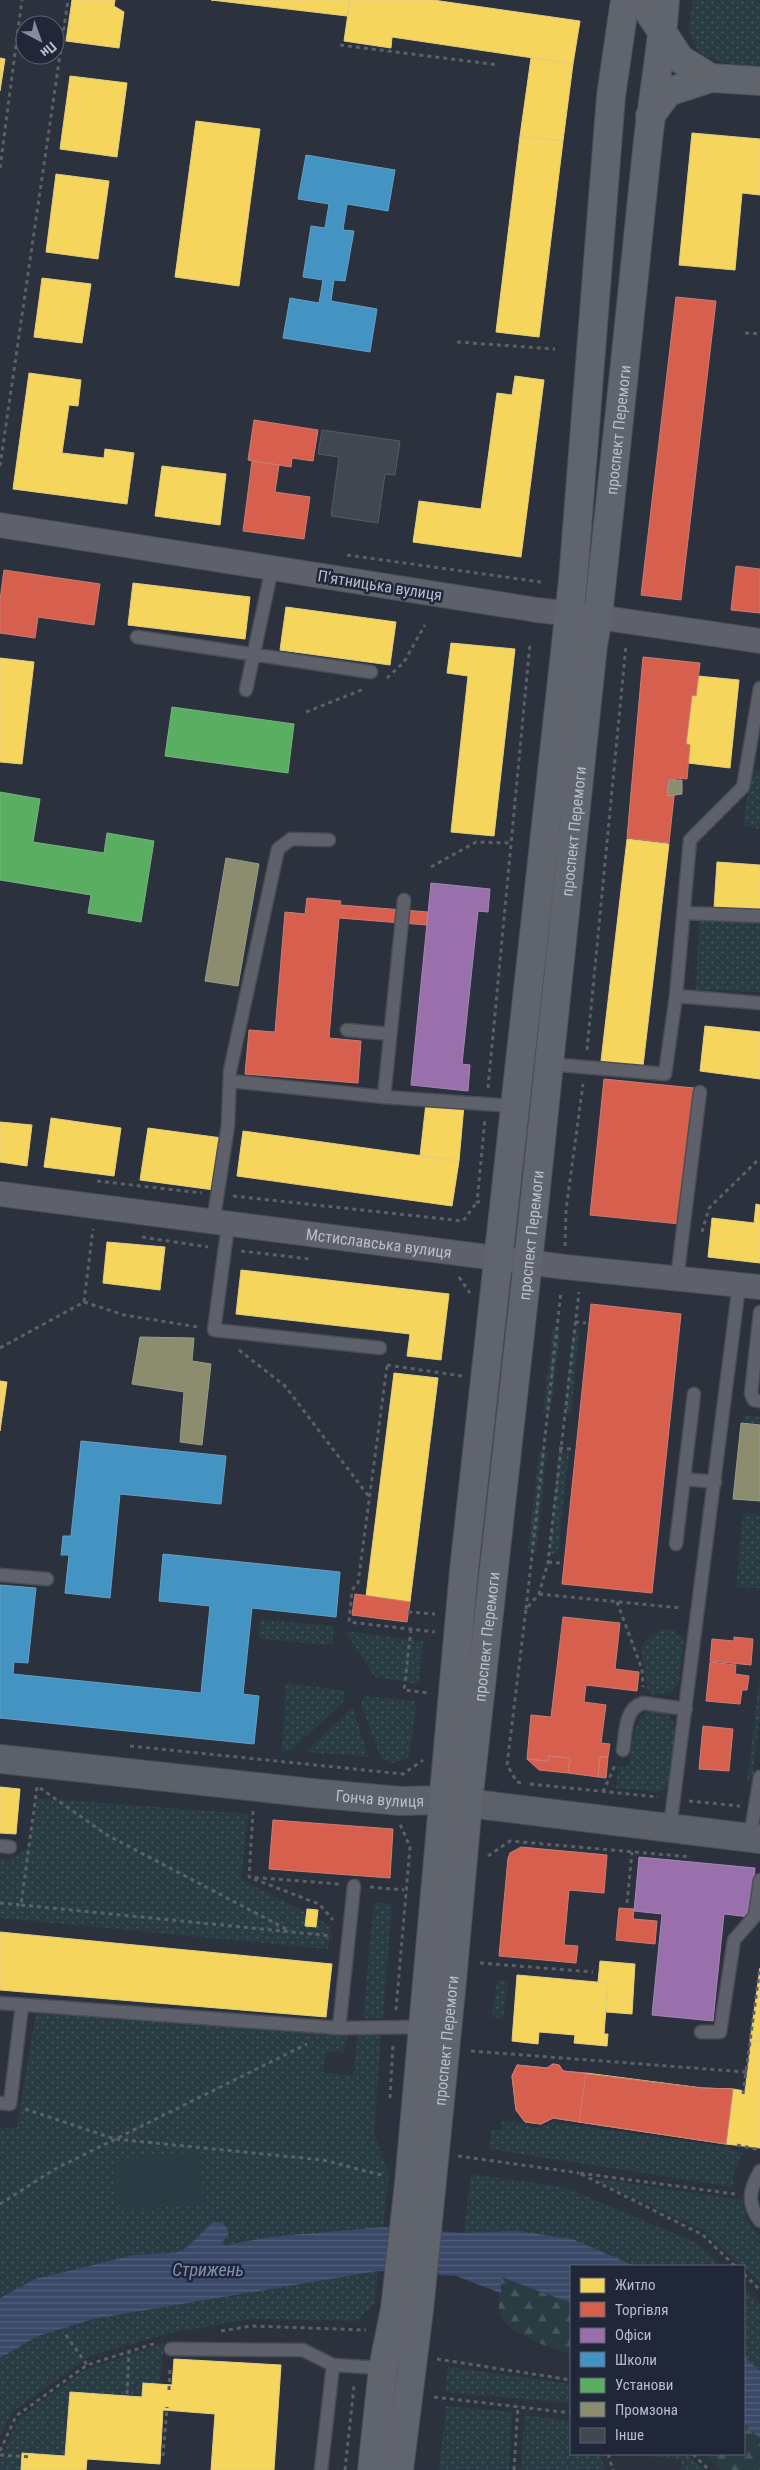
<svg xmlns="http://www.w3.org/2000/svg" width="760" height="2470" font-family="'Roboto Condensed',sans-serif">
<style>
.grass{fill:url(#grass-dots)}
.forest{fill:url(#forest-firs)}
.garden{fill:#293c43}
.water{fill:url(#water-rules)}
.homes{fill:#f6d55c;stroke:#e3ce7e}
.shops{fill:#d6604d;stroke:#cd7c73}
.offices{fill:#9970ab;stroke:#a287b5}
.schools{fill:#4393c3;stroke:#66a0c6}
.public{fill:#5aae61;stroke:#76b381}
.industry{fill:#8c8c6e;stroke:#999b8a}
.building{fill:#41464f;stroke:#555a64}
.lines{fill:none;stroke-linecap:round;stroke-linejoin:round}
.lane-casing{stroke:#494d55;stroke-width:15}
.street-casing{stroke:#494d55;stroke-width:26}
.secondary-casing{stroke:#494d55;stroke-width:30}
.primary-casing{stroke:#4a4f59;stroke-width:30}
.path{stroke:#5a6067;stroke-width:3;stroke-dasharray:4 4;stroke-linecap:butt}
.lane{stroke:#5e616a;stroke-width:12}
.street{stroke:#5e616a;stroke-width:24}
.secondary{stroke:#5c6068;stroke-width:28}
.primary{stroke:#60646c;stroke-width:28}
.labels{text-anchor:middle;stroke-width:5;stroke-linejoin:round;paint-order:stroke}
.street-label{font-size:16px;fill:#b8becd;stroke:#1f2738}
.water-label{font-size:18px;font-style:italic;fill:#7e90b4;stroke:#1f2738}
</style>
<defs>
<pattern id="grass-dots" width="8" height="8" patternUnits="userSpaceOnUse" patternTransform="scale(1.25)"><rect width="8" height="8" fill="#293c43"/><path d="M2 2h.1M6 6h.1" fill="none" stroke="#46565d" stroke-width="1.8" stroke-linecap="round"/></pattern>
<pattern id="forest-firs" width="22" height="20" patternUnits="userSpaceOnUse" patternTransform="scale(1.25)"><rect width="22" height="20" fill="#293c43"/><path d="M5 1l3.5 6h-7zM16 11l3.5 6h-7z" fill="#46565d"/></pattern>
<pattern id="water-rules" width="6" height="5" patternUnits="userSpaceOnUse" patternTransform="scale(1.25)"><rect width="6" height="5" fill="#3a4968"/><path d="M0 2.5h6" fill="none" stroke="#54617c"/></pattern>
</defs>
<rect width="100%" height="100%" fill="#2c323d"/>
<path class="grass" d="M693 0H760V66C733 64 695 66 690 31 688 22 692 10 693 0Z
M752 769 760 771V829L743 826Z
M699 918 760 923V992L696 990Z
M553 1328H561L550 1414H543Z
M574 1329 579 1330 571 1414 564 1413Z
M744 1415 760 1417V1425L743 1423Z
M539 1452H547L536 1552 528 1551Z
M559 1453H569L558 1554H549Z
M743 1513 760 1514V1588L736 1587Z
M260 1620 334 1626 332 1645 259 1639Z
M664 1629 674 1631 684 1639 679 1682 671 1693 652 1695 647 1688 641 1647 651 1635Z
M345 1631 423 1641 419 1684 375 1677Z
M760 1676V1716L752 1782 747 1781Z
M285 1683 342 1690 345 1694 343 1702 291 1751H282Z
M364 1696 417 1701 409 1757 393 1763 381 1758 361 1704Z
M353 1707 368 1757 305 1752Z
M651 1710C683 1710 675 1737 672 1758 671 1766 672 1775 669 1782 667 1788 663 1791 658 1792L616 1788 618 1766H629C633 1746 631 1718 651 1710Z
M37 1798 248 1814 241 1879 331 1926 328 1949 0 1918V1859C12 1860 20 1855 29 1847Z
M374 1902 392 1904 383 2018H363Z
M497 1980 508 1981 503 2019 492 2017Z
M36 2012 348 2035 344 2052H326L323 2072 353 2076 358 2033 381 2035 374 2133 389 2173 383 2227 269 2237 226 2245 220 2244 213 2222 186 2248 175 2253 134 2255 35 2279 0 2299V2128H17Z
M502 2121 521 2123 535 2129 553 2122 732 2148V2151L743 2153 733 2176V2187L489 2149 491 2130H501Z
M471 2174 564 2187 697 2243 721 2266H635L631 2263 464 2233Z
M599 2179 742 2200 748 2222 760 2236V2284L744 2266H741L701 2229 599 2182Z
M378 2271 375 2303 357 2321 251 2319 170 2333 90 2356 12 2412 0 2437V2358L38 2336 93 2319Z
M744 2288 760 2304V2371L744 2357Z
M164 2343 160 2388 147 2402 93 2398 70 2392 75 2468 0 2470V2459L19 2418 85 2370Z
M448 2367 571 2384V2403L445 2392Z
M446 2406 512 2412 509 2470H439Z
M524 2415 571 2421V2454H600L605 2470H521Z
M616 2454H687L704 2470H681L682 2459Z"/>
<path class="forest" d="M500 2277 571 2303V2355C552 2347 505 2335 500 2312 497 2301 500 2288 500 2277Z
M744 2423 760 2439V2470H720L703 2454H744Z"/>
<path class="garden" d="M198 2151 204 2203 119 2212 113 2160Z"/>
<path class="water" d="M213 2222 223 2223 229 2233 221 2244 226 2245 269 2237 383 2227 464 2233 517 2231 572 2239 635 2266H571V2303L501 2277V2293L456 2276 378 2271 93 2319 38 2336 0 2358V2299L2 2297 35 2279 134 2255 175 2253 186 2248Z
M744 2357 760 2371V2439L744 2423Z"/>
<path class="homes" d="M72 0H115L114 6 124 12 119 48 66 41Z
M211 0H350L347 16Z
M350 0H433L580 21 573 64 392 37 391 48 344 41Z
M0 58 5 59 0 91Z
M531 58 573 64 563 141 520 136Z
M70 76 127 83 117 157 60 149Z
M196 121 260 129 239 286 175 277Z
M692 133 760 139V195L742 193 735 270 679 265Z
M520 136 563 141 539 337 496 332Z
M56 174 109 181 98 259 46 252Z
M42 278 91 284 82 343 34 337Z
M29 373 81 380 78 406 69 405 62 453 104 458 105 449 134 453 127 504 13 489Z
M515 376 544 380 521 557 413 542 419 501 481 509 497 393 512 395Z
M162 466 226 474 220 525 155 516Z
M133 583 250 597 245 639 128 625Z
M286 607 396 622 390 665 280 650Z
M451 643 515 649 494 836 451 832 468 676 447 673Z
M0 658 34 662 22 764 0 762Z
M698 676 739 680 730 768 688 763 690 745 686 744 692 695 696 696Z
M627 839 669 844 643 1066 601 1061Z
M717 862 760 865V911L714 908Z
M705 1026 760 1032V1079L700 1071Z
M426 1103 464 1105 459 1161 420 1156Z
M51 1118 121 1128 114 1176 44 1167Z
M0 1122 32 1125 27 1166 0 1162Z
M148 1128 222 1138 214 1190 140 1180Z
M243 1131 459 1161 452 1206 237 1176Z
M756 1204 760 1205V1263L708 1257 712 1218 754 1223Z
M107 1242 165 1247 160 1290 103 1283Z
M241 1270 449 1294 441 1360 407 1356 410 1334 236 1314Z
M394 1373 438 1378 410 1602 366 1596Z
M0 1381 7 1382 0 1431Z
M0 1787 20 1789 16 1834 0 1833Z
M307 1909 318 1910 316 1927 305 1926Z
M0 1932 332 1964 326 2017 0 1990Z
M600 1961 635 1964 632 2014 606 2012 608 1983 598 1982Z
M760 1968V2042L750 2041Z
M517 1975 608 1983 604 2034H608L607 2046 574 2043 575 2035 539 2032 538 2044 512 2041Z
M751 2040 760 2041V2148L726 2144 733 2089 745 2091Z
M586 2073 702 2088 733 2089 726 2144 579 2122Z
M174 2359 281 2365 274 2470H211L215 2414 163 2410 160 2464 87 2459 86 2470H21L22 2453 65 2456 70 2392 142 2397 143 2383 172 2385Z"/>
<path class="shops" d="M676 297 716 301 681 600 641 595Z
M254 420 318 430 313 461 292 458 291 467 248 460Z
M252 461 279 465 275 492 310 497 304 539 243 531Z
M736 566 760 569V613L731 610Z
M4 570 100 584 94 625 38 617 35 638 0 633V600Z
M643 657 700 663 696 696 692 695 686 744 690 745 687 779 676 778 669 843 627 838Z
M307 898 341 901 340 905 428 912 427 925 339 918 329 1038 361 1041 358 1083 245 1074 249 1030 275 1032 285 912 305 914Z
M604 1079 694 1088 680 1224 590 1215Z
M591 1304 681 1314 652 1593 562 1584Z
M355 1594 410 1602 407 1622 352 1615Z
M563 1617 620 1623 615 1669 639 1672 637 1691 586 1685 584 1702 606 1705 601 1743 610 1744 608 1757H600L598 1777 568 1773 570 1758 549 1756 548 1761 527 1759 531 1715 551 1717Z
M734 1637 753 1639 751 1665 710 1661 712 1639 734 1641Z
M710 1662 736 1665 735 1674 749 1676 747 1690H742L740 1704 706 1701Z
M703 1726 733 1729 729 1771 699 1769Z
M549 1756 570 1758 568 1773 539 1770 527 1759 548 1761Z
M600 1757H608L606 1778 598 1777Z
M273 1820 393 1829 390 1878 269 1869Z
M521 1847 607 1855 604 1893 569 1890 564 1945 578 1946 576 1963 499 1956 508 1858 510 1853Z
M619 1908 634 1909 633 1919 657 1921 655 1944 616 1940Z
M553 2064 559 2065 563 2071 702 2088 733 2089 726 2144 553 2118 541 2124 525 2122 516 2110 512 2076 517 2065 547 2068Z
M553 2064 559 2065 563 2071 586 2073 579 2122 553 2118 541 2124 525 2122 516 2110 512 2076 517 2065 547 2068Z"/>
<path class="offices" d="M431 883 490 889 488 912 478 911 462 1064 470 1065 468 1091 411 1085Z
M639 1857 755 1868 750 1917 724 1914 713 2021 652 2015 662 1914 634 1911Z"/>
<path class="schools" d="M306 155 395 170 388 211 347 204 343 230 354 231 345 281 334 280 331 301 377 309 370 352 283 338 290 298 319 303 323 280 303 277 311 226 325 228 329 204 298 199Z
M81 1441 226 1456 221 1504 120 1494 110 1598 65 1593 69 1555H61L63 1536H71Z
M163 1554 340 1572 336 1617 252 1608 243 1694 259 1696 254 1744 0 1718V1585L36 1588 28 1663 14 1662 13 1674 201 1693 210 1606 159 1601Z"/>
<path class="public" d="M172 707 294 724 288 773 165 756Z
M0 792 40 799 33 842 104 853 107 833 154 841 141 922 88 913 91 895 0 880Z"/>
<path class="industry" d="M669 780H682V794L667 796Z
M226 858 259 864 238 986 205 981Z
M140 1337 194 1338 192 1361 211 1364 202 1445 180 1442 184 1392 132 1384Z
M741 1423 760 1425V1501L733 1499Z"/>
<path class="building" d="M322 430 400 441 395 475 385 474 378 523 331 516 339 457 318 454Z"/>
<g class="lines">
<g class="lane-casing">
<path id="lane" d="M137 637 371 672
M246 690 272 568
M684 913 760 916
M676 996 760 1003
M347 1030 390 1034
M549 1064 665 1074 676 996 690 840 743 787 760 688
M230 1081 384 1097 514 1106
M384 1097 404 900
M213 1223 228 1125 230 1071 278 849 291 839 329 840
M228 1225 214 1330 380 1348
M677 1279 700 1092
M760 1312 751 1394 754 1400 760 1401
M684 1479 715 1482
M676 1544 694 1394
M0 1575 47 1579
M623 1750C626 1733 624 1709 643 1703L686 1709
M670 1827 739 1285
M750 1838 760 1777
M0 1846 10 1847
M0 2003 339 2028 421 2027
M339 2028 354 1886
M701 2032H720L734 1940 755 1916 760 1880
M0 2103 10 2104 22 2005
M760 2171C750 2189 746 2203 760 2221
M171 2349 303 2350 333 2365
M321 2470 333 2365 383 2368"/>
</g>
<g class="street-casing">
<g id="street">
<path d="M0 525 537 610 598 617 760 641"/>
<path id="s1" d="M0 1194 565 1267 760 1287"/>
</g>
</g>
<g class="secondary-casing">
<g id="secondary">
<path id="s2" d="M0 1759 312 1793 401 1801 443 1800 760 1839"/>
</g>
</g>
<g class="primary-casing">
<g id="primary">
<path d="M641 0 680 59 711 78 760 81"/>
<path d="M650 116 668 92 711 78"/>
<path d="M372 2470 383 2368 395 2309 409 2183 464 1570 573 580 611 96 625 0"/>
<path id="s3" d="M399 2470 419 2310 452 1981 468 1803 534 1207 593 645 598 617C615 461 631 306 647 150 652 100 662 50 665 0"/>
</g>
</g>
<path class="path" d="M340 45 498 65
M0 168 22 0
M745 333 760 334
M457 342 555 349
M0 466 68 0
M347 555 541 582
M387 678 404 662 425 625
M306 712 364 689
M431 867 476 842 511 843
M587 1050 626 645
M488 1088 530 643
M97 1181 202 1193
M233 1196 463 1221 477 1202
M480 1202H477L485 1119
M702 1232 709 1208 760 1158
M142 1237 208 1247
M565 1246 566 1210 583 1084
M241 1251 310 1259
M459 1277 470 1293
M84 1302 124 1315 198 1327
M575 1322 586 1323
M0 1348 84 1302 93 1229
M239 1350 285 1386 370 1498
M387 1365 462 1376
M387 1366 358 1583 352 1590 349 1622 435 1632
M559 1448 571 1449
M548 1562 560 1563
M539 1594 681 1608
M617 1602 642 1669 643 1687
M526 1609 561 1291
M408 1612 435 1614
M411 1629 404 1690 429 1693
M130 1746 403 1774 423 1760
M521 1783 517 1782 507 1765 526 1609 539 1594 548 1562 579 1292
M530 1784 658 1797
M40 1788 107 1835 290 1931
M603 1792 616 1763
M689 1801 740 1806
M253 1811 249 1877 339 1884
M488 1856 510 1841 691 1857
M254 1879 319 1904 333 1920
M370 1887 404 1890
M0 1903 21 1905 37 1787
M627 1903 632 1852
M21 1905 332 1936
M480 1963 593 1972
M396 2010 410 1847 400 1824
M471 2051 746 2072
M743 2094 760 1967
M390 2098 393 2044
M25 2109 115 2139 323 2160 385 2176
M737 2145 760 2150
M458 2156 579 2173
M735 2194 579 2173 703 2235 735 2266
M0 2204 55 2169 307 2044
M744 2274 760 2290
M221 2331 251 2326 366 2330
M66 2335 87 2365
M437 2359 571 2380
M169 2390 170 2366
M127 2394 129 2351
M434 2397 571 2413
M0 2451 16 2416 87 2365 156 2343
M608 2454 613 2470
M693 2454 709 2470
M0 2455 30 2457
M163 2456 167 2407
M345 2470 354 2386
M514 2470 518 2406"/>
<use href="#lane" class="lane"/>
<use href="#street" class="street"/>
<use href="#secondary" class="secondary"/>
<use href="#primary" class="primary"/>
</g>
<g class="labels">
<g class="street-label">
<text dy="6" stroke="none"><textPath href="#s3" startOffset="2052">проспект Перемоги</textPath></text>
<text transform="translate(380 585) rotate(9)" y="6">Пʼятницька вулиця</text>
<text dy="6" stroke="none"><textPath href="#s3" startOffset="1648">проспект Перемоги</textPath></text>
<text dy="6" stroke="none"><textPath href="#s3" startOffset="1242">проспект Перемоги</textPath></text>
<text dy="6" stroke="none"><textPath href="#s1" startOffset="382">Мстиславська вулиця</textPath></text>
<text dy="6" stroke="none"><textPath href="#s3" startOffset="838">проспект Перемоги</textPath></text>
<text dy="6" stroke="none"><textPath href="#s2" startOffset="382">Гонча вулиця</textPath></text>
<text dy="6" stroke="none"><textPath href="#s3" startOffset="432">проспект Перемоги</textPath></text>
</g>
<g class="water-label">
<text x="208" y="2276">Стрижень</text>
</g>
</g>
<rect x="570" y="2265" width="175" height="190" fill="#1f2738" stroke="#5c6374"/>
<rect x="580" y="2278" width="25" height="15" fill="#f6d55c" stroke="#5c6374"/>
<text x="615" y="2290" font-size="15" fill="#b8becd">Житло</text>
<rect x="580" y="2302" width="25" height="15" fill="#d6604d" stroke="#5c6374"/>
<text x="615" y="2315" font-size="15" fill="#b8becd">Торгівля</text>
<rect x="580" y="2328" width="25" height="15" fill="#9970ab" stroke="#5c6374"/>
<text x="615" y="2340" font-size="15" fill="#b8becd">Офіси</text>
<rect x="580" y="2352" width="25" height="15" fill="#4393c3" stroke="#5c6374"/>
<text x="615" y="2365" font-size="15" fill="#b8becd">Школи</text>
<rect x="580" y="2378" width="25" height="15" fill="#5aae61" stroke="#5c6374"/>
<text x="615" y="2390" font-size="15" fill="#b8becd">Установи</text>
<rect x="580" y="2402" width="25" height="15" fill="#8c8c6e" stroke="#5c6374"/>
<text x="615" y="2415" font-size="15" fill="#b8becd">Промзона</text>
<rect x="580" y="2428" width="25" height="15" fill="#41464f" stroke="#5c6374"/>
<text x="615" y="2440" font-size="15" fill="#b8becd">Інше</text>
<g transform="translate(40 40) rotate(139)"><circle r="24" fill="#1f2738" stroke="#5c6374"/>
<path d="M0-4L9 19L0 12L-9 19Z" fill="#878d9b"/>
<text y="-8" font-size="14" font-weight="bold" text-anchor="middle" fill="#b8becd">Пн</text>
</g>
</svg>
